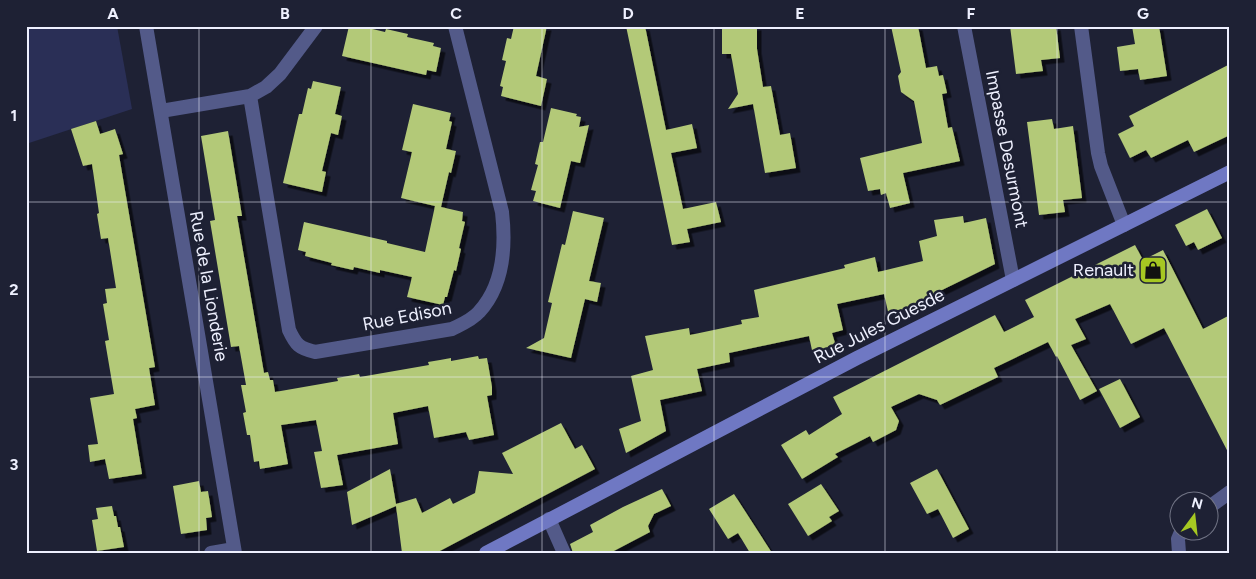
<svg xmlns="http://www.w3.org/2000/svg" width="1256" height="579" font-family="Figtree,sans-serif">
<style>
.green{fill:#2a2f56}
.building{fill:#b3c978;filter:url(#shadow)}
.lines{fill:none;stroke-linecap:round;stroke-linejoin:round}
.minor{stroke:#535a89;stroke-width:14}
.secondary{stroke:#6f78c3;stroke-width:14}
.grid{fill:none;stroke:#eef0fe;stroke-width:1;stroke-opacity:0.55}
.labels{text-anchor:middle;stroke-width:5;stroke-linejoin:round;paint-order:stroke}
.street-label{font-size:18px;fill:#eef0fe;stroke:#1e2134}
.poi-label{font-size:18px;fill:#eef0fe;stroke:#1e2134;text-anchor:end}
.neatline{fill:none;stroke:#eef0fe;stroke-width:2}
.grid-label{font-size:16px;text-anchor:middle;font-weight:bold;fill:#eef0fe}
</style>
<defs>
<filter id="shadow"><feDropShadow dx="4.5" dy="4.5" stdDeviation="0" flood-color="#0009"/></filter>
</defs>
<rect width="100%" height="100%" fill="#1e2134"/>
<path class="green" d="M26 26H117L132 109 26 144Z"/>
<path class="building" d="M349 26H360L385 32 386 29 408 34 407 37 434 43 433 46 441 48 436 72 427 70 426 75 342 56Z
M514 26H547L536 76 547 79 541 106 501 96 503 87 500 86 506 61 502 60 507 38 511 39Z
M626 26H645L666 130 692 124 697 148 671 153 683 209 716 202 721 222 687 229 690 242 672 245Z
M757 26V49L763 87 771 86 780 135 790 133 796 168 765 173 753 104 728 109 738 94 731 54H722V27Z
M891 26H918L926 68 937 66 939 76 943 75 947 93 942 94 948 128 952 127 960 161 903 173 910 203 890 208 886 193 881 195 880 189 868 191 860 158 922 143 914 101 901 92 898 76 901 72Z
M1010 26H1056L1060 58 1041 60 1043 71 1016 74Z
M1132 26H1159L1167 76 1140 80 1138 69 1120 71 1117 47 1135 44Z
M1230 64V135L1194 152 1188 140 1151 158 1146 150 1130 158 1118 134 1134 126 1129 116Z
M313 81 341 87 335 114 342 116 338 135 331 133 322 171 326 172 322 192 283 183 299 114H302L308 88 311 89Z
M413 104 451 113 449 121 452 122 446 149 456 151 451 173 449 172 441 207 463 212 462 221 465 222 459 248 461 249 456 271 454 270 447 297H445L443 305 407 297 412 277 380 270V273L354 267 353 270 331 265 332 263 305 256 306 252 298 250 304 222 387 241V243L425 252 435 206 401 198 412 152 402 150Z
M551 108 577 114 576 116 581 117 579 127 589 125 580 163 571 161 560 208 533 201 536 191 531 190 538 165 535 164 540 142H543Z
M1052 119 1054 129 1073 126 1082 198 1063 200 1065 212 1039 215 1027 122Z
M96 121 100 134 115 129 123 154 119 155 155 367 149 368 155 405 135 409 137 418 133 419 142 474 109 479 105 459 90 462 88 445 98 444 90 398 114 394 105 341 109 340 103 304 107 303 105 289 116 288 108 238 101 239 97 214 99 213 92 164 83 166 71 129Z
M228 131 242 216H237L264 373 268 372 270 380H273L275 392 338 381 337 378 359 374 360 377 429 365 428 362 440 360 451 358V361L478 356 479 359 487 358 492 387V395L487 396 494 435 469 440 466 432 434 438 428 406 393 413 398 444 337 455 343 485 321 488 314 452 322 451 316 420 281 425 288 464 260 469 259 461 254 462 250 435H247L243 413 246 412 241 385H246L239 346 231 347 210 221 215 220 201 136Z
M1207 209 1222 238 1198 250 1194 242 1186 246 1175 225Z
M573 211 604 218 589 281 601 283 597 302 585 299 571 358 526 348 544 338 552 303 548 302 562 244 565 245Z
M963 216 964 223 986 218 995 264 889 316 884 294 837 304 843 330 832 333 835 343 813 355 809 336 729 353 730 362 697 369 702 391 660 400 666 431 626 453 619 429 641 421 631 376 653 370 645 336 689 328 690 335 742 324 741 320 759 317 754 290 845 268 844 265 875 257 878 272 923 261 919 241 937 236 934 220Z
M1135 245 1143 260 1163 250 1203 329 1230 315V456L1164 328 1131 344 1110 304 1075 319 1086 339 1071 345 1097 391 1080 400 1057 356 1056 357 1048 342 994 368 998 377 940 405 937 400 919 394 891 407 899 421 896 430 873 442 870 436 835 454 838 457 802 479 781 445 806 430 809 435 842 414 833 397 995 315 1004 332 1034 317 1025 300Z
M1120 379 1140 417 1120 428 1099 389Z
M561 423 575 449 582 445 595 469 436 553H402L396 506 352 525 347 492 390 469 396 504 416 498 422 513 450 498 453 504 475 493 479 471 513 474 502 453Z
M937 469 969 529 953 538 938 509 927 514 910 483Z
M199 481 201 492 208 491 212 517 206 518 207 530 181 534 173 486Z
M821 484 839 511 829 517 832 521 808 536 788 504Z
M662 489 671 506 654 514 648 526 650 532 610 553H573L570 544 593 532 590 525 623 507Z
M734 494 772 553H750L738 533 728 539 709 509Z
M112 506 114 516H116L118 527H120L124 547 97 551 92 520 98 519 96 508Z"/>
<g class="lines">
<path class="minor" d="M146 26 235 553
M964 26 1013 280
M1081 26 1098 153 1101 166 1124 225
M250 96 289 330C296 345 299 348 315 352L452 329C462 324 472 320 479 312 504 285 506 247 502 212L455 26
M161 111 250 96 266 87 280 74 316 26
M1208 508 1230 492
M549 519 564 553
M211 553 234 549
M1179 553 1178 539 1181 532"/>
<path class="secondary" d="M486 553 857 358 1230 172"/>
</g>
<path class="grid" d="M199 26V553M371 26V553M542 26V553M714 26V553M885 26V553M1057 26V553M26 202H1230M26 377H1230"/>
<defs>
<g id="shop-square" transform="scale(1.4375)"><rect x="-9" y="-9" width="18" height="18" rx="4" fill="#a6c822" stroke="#1e2134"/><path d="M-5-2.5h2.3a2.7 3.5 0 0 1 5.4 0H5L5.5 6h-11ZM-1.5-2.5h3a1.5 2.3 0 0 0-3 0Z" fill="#111"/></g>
</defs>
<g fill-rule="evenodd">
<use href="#shop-square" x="1153" y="270"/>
</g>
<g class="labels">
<g class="street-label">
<text transform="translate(1007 149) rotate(79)" y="6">Impasse Desurmont</text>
<text transform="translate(209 286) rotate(80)" y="6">Rue de la Lionderie</text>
<text transform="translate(407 316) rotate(-11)" y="6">Rue Edison</text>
<text transform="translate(879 326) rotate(-27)" y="6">Rue Jules Guesde</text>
</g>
<g class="poi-label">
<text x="1134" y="276">Renault</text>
</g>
</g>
<rect width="1256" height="579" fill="none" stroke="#1e2134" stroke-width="55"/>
<g transform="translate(1194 516) rotate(15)"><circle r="24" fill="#1e2134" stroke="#717485"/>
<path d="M0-4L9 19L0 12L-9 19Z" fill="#a6c822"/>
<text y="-8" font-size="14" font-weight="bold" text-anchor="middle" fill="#eef0fe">N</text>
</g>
<rect x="28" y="28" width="1200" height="524" class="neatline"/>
<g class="grid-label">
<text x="113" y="19">A</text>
<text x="285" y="19">B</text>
<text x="456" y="19">C</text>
<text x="628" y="19">D</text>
<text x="800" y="19">E</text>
<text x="971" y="19">F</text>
<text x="1143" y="19">G</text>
<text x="14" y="121">1</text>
<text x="14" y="295">2</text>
<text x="14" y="470">3</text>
</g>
</svg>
